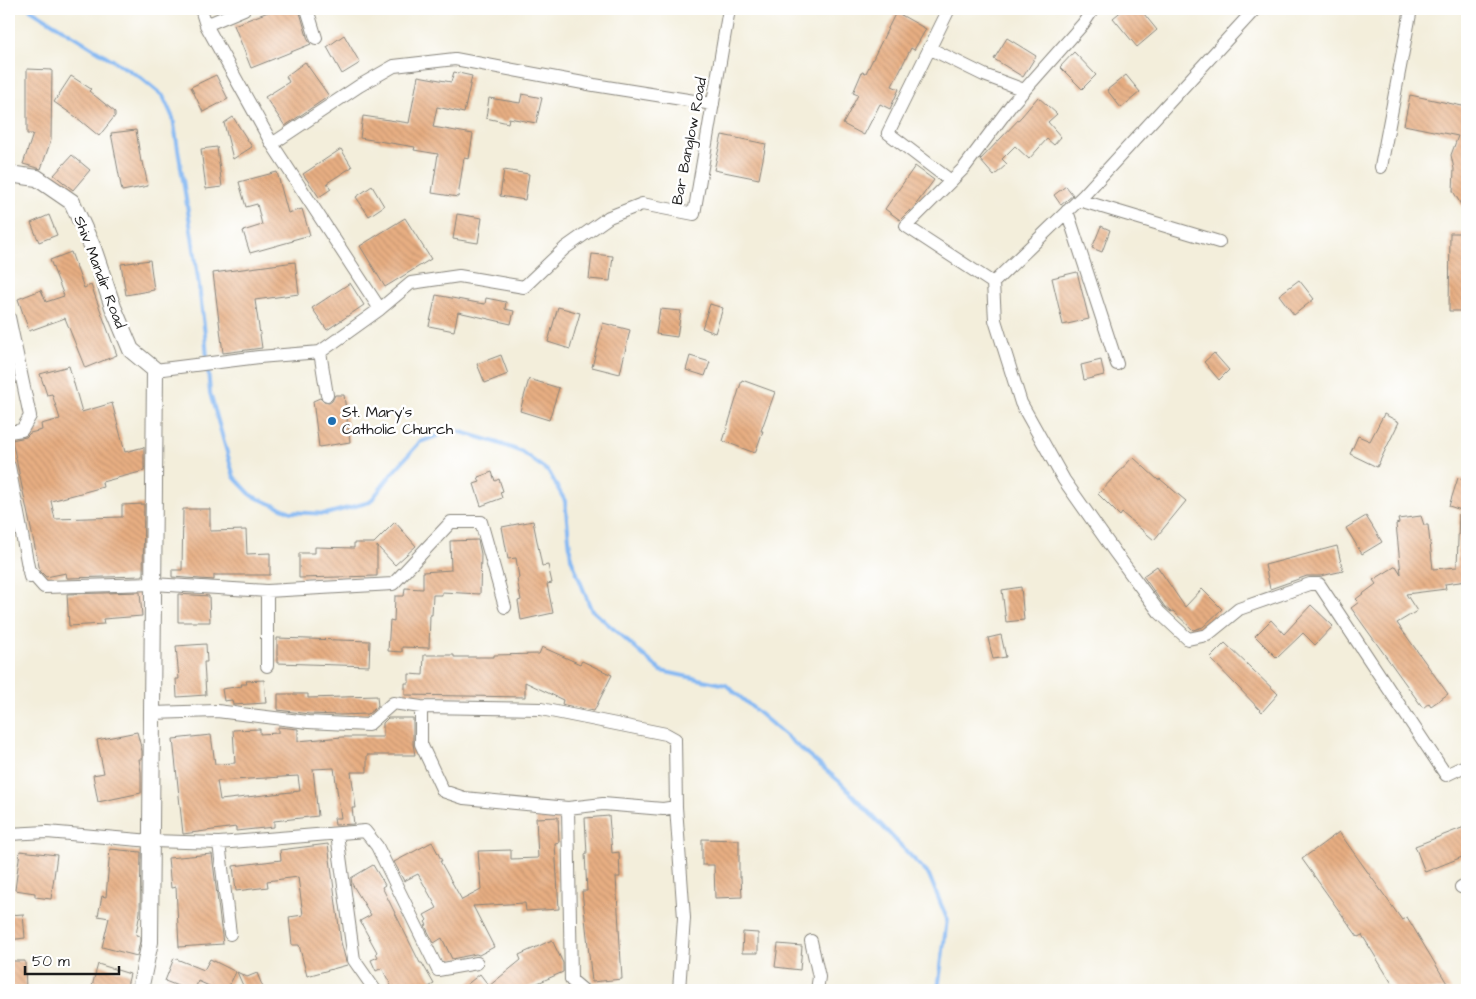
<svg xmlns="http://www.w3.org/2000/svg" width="1476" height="999" font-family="'Architects Daughter',sans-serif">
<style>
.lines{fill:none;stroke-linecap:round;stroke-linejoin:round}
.stream{stroke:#86b9f3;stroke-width:4}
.building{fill:url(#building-back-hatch);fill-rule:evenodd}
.minor-casing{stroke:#88857c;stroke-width:14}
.tertiary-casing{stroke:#88857c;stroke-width:18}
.minor{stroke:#fff;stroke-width:12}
.tertiary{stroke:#fff;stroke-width:16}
.poi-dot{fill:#1f6fb2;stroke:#fff;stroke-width:2}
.labels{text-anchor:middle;stroke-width:5;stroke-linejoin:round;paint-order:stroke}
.street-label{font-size:15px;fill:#1c1c1c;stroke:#fff}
.poi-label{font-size:15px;fill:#1c1c1c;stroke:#fff;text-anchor:start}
</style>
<defs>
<pattern id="building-back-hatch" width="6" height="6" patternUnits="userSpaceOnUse" patternTransform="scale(1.25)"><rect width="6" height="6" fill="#e7ae82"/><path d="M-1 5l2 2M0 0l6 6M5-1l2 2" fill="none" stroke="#c69570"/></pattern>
</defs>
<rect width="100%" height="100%" fill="#fff"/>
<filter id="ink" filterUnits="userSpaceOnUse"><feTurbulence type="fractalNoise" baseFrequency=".02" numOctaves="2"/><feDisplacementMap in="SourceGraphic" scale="10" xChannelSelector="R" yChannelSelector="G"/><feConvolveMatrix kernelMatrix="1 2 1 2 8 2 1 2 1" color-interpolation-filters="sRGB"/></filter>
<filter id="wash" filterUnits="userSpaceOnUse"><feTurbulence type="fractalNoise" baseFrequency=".0096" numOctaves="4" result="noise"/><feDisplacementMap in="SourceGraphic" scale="20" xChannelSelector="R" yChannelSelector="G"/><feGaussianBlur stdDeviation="1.12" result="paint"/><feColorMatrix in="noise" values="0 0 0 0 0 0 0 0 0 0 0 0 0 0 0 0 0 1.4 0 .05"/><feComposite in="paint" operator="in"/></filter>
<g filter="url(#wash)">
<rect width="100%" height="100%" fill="#f3eedb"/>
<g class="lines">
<path class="stream" d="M30 9 140 77 163 96 173 118 195 255 205 334 210 393 234 477 252 496 291 512 326 514 370 502 394 471 420 442 454 430 495 442 522 452 549 472 565 501 571 558 591 609 661 671 726 685 840 782 929 875 947 919 938 990"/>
</g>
<g id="blocks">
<path class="building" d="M276 9H299L308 40 311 44 251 68 234 25Z
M1124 9H1140L1157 30 1137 47 1113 18Z
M896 12 926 29 914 50 911 48 892 86 899 89 890 109 880 104 864 135 843 124 858 95 853 93 862 72 866 73Z
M344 35 360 63 342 74 327 47Z
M1007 38 1036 56 1023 77 994 59Z
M1074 52 1096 75 1082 89 1060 67Z
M305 62 329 96 285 126 265 97 289 82 286 76Z
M27 69 52 70 51 140 41 169 23 164 33 134H27Z
M454 72 472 76 464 113 437 107 433 127 473 134 469 159 464 158 458 197 432 193 438 154 414 150 415 147 360 138 363 116 409 123 418 76 451 82Z
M216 75 228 99 203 112 191 87Z
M1126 75 1140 92 1121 108 1107 90Z
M71 76 91 89 89 91 115 112V116L99 136 76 117 54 102Z
M522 94 542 98 536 123 509 118 508 123 486 118 489 98 520 103Z
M1410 95 1467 107V215L1453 191 1454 169 1451 155 1458 136 1404 125Z
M1038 97 1057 114 1048 122 1061 137 1054 145 1047 139 1029 159 1015 146 1002 159 1007 164 994 176 980 160 1022 116Z
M233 117 252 147 233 159 224 123Z
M136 130 141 162H143L148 186 122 191 111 133Z
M722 135 766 144 759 179 714 170Z
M217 147 222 187 206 189 201 149Z
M341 149 352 167 327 183 331 189 319 197 303 174Z
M72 155 90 170 73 190 54 175Z
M915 166 934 180 917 203 900 220 885 209Z
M504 170 529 174 525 200 500 196Z
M277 172 288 213 302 209 310 235 292 240 293 241 250 253 243 231 262 225 257 204 246 207 239 182Z
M372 186 384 206 369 216 356 197Z
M1066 186 1073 195 1061 205 1054 195Z
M457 214 482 218 478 243 453 239Z
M49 215 57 235 39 242 31 223Z
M405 218 431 259 385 287 360 246Z
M1101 226 1110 230 1102 252 1092 248Z
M1450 233H1467V311H1449Z
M71 252 84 288 91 285 117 355 85 368 65 318 29 331 18 299 41 290 46 302 64 296 50 260Z
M592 254 613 256 610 281 589 279Z
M150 260 154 290 126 295 121 264Z
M295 262 299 294 255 300 262 348 223 353 213 273Z
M1077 272 1089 319 1063 325 1052 278Z
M1299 280 1314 299 1294 315 1279 295Z
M350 283 364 305 327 330 312 308Z
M436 295 478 303 485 304 486 298 506 302 505 309 514 311 511 324 458 312 454 331 429 326Z
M710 304 723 308 715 333 702 328Z
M558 307 580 313 570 349 548 342Z
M660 309 681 311 677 337 656 334Z
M603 323 630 330 620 374 592 367Z
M1214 353 1229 370 1219 380 1204 362Z
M501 355 508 374 485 383 477 364Z
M690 356 710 362 705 376 686 370Z
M1101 360 1104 375 1084 380 1081 365Z
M69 366 82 412 112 403 125 452 144 447V471L102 482 103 487 51 501 55 519 122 517V505L144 504 143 576 67 578 66 573 46 577 40 571 12 440 26 437 30 433 42 430 41 424 60 419 52 394 47 395 40 374Z
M529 379 559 388 549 420 520 411Z
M742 380 775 392 761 431H763L755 453 723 441Z
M335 395H344L350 442 319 447 313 401 320 398 324 402 329 403 332 401Z
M1384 414 1399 422 1377 467 1350 454 1358 436 1370 441Z
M1133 457 1158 480 1160 479 1186 501 1154 540 1122 513 1120 516 1098 494Z
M492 472 495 481 499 479 503 491 500 492 502 498 481 506 474 484 480 482 478 477Z
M1458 478 1467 481V512L1449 506Z
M183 509H210V531L246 530 247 554 270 553V575H214V580L172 577V570H182Z
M1459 512 1467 513V581L1445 584 1446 589 1406 594 1417 611 1397 623 1448 694 1431 706 1429 703 1423 708 1351 608 1359 602 1356 599 1376 584 1373 580 1396 566 1401 574 1396 524 1399 523 1398 519 1421 516 1424 525H1428L1433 569 1457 567Z
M1366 516 1382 542 1362 554 1346 528Z
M533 521 542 566 548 565 552 583 547 584 553 613 521 620 518 601 521 600 517 579 519 578 516 558 508 559 502 527Z
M395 522 416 546 395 565 377 546V576L299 578V553H315V547L354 548V543H374Z
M478 540 481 554 480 594 442 592V595H433L432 615H430L429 648 402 647V652L388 651 390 620 394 621 395 596H404L405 588 423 589V572L451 570 450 541Z
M1337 546 1343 571 1321 576H1307L1270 589 1265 565Z
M1157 566 1185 607 1202 589 1222 609 1203 627 1193 630 1173 611 1171 612 1165 607 1143 576Z
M1021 587 1024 620 1006 622 1002 590Z
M140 592 142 616 103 619 104 624 69 626 67 594Z
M178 594 209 596 210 622H178Z
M1311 605 1333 626 1315 645 1303 633 1277 658 1255 636 1271 620 1284 634Z
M1001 635 1006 657 993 659 988 638Z
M277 638 370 641 369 666 277 663Z
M1225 643 1278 694 1262 712 1210 658Z
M206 644 207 662H204L206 695 177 697 176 679H179L176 646Z
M542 647 580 664 582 661 612 675 594 711 565 705 562 704 563 700 525 682V697L405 695V683H409V674L423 675 424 655H454V657H494V655L539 654Z
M264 680 266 703 233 705 232 700 224 701 222 689 242 686 241 684H247L246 681Z
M278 694H308V698L377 696 378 706 368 714 340 715 309 714 278 710Z
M388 718H413V744L415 755H367V772H351L356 808H352L354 824 335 825 334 818H341L334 768 313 769 318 816 274 821V827L236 831V827L183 834 173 739 211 735 215 764 235 763 233 730 260 729V734L278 733V727L298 729V741L342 737H383V723ZM298 776 300 791 220 800 217 781Z
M137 732 142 751V759H139L141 772V793L98 802 93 775 104 773 97 740Z
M609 816 612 853 619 852 620 877H616L622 979 592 982 582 891H587L585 854H587L585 818Z
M558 817 559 843 555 844 559 909 526 911 525 903 473 906 494 947 479 955 476 954 452 959 442 938 434 943 425 926 427 925 425 922 427 920 424 915 437 908 418 874 404 881 394 862 432 842 442 861H440L462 900 481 890 478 851 511 850V859L538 858 536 818Z
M1467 826V855L1425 872 1415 846Z
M1339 832 1402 920 1407 917 1451 990H1396L1362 935 1358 937 1302 859Z
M702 839 739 840V877H741L742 897 715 898 714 865H702Z
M328 844 341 942 347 965 307 976 299 945H292L289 917 303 915 298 877 267 881 268 887 236 891 233 866 281 860 280 850Z
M110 849 141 852 140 912 136 935 140 936V941L137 956 102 947 109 918 98 916 102 896 106 897Z
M20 851 57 855 51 899 35 897V893L15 890Z
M212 854 223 944 179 947 176 887 171 888 168 858Z
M373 865 385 885 382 887 420 963H422L434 984 423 990H393L382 968 376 971 371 960 378 957 376 953 377 952 360 921 371 915 352 884 351 878Z
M23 914 25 938 9 940V915Z
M743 932 758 933V953H742Z
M552 940 563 963V972L522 990H460L480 974 489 986 521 960 519 955Z
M778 944 802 946 800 970 775 967Z
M174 958 204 970 210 959 236 972 227 990H218L198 981 195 990H188L165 981Z
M9 961H25L26 990H9Z
M98 964 130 974 126 990H91Z
M237 972 247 977 257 973 264 990H245Z"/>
</g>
</g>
<g filter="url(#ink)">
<use href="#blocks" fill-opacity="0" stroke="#88857c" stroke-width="1"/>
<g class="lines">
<g class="minor-casing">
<path id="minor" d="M201 9 206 25 272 144 380 309
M307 9 316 38
M949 9 888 133 951 181
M1255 9 1084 195 993 283 995 320 1021 403 1064 480 1114 551 1159 612 1188 639 1207 635 1239 609 1310 584H1319L1446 775 1467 765
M206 25 244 9
M929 48 984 75 1024 90
M272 144 359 86 394 66 455 59 594 85 713 104
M1381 167 1411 9
M1079 200 1219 242
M1067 211 1117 364
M993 283 906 226 964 168 1012 104 1083 24 1093 9
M9 317 30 416 22 430 9 432
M320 352 327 395
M155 370 259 357 320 352 380 309 411 283 459 276 524 287 565 248 609 217 642 204 694 214 729 9
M9 466 30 577
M28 569 44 587 153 584 267 591 393 584 451 522H481L505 607
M267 666V591
M421 707V744L443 791 464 798 568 808 603 804 663 809 676 807
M152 713 217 711 308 722 368 725 393 703 421 707 541 709 666 734 675 739 676 807 684 918 679 990
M568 808 571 980 583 990
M9 834 47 832 151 841 219 843 365 831 377 846 438 970 477 963
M337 834 354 960 375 990
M219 843 230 934
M1461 887 1467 884
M811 941 819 977 817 990"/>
</g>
<g class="tertiary-casing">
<path id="tertiary" d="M9 174 37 178 72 202 93 248 113 307 131 350 155 370 150 942 140 990"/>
</g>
<use href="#minor" class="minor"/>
<use href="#tertiary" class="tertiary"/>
</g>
</g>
<circle class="poi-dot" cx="332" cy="421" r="5"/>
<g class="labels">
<g class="street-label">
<text transform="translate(689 141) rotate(-79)" y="5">Bar Banglow Road</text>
<text transform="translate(100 272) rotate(69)" y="5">Shiv Mandir Road</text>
</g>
<g class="poi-label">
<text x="342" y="417">St. Mary's<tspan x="342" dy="17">Catholic Church</tspan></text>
</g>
</g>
<rect width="1476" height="999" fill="none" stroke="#fff" stroke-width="30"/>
<path d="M25 966v8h94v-8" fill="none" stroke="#1c1c1c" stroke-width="2.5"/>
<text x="32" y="966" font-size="15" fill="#1c1c1c" stroke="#ffffff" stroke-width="4" paint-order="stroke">50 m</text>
</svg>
